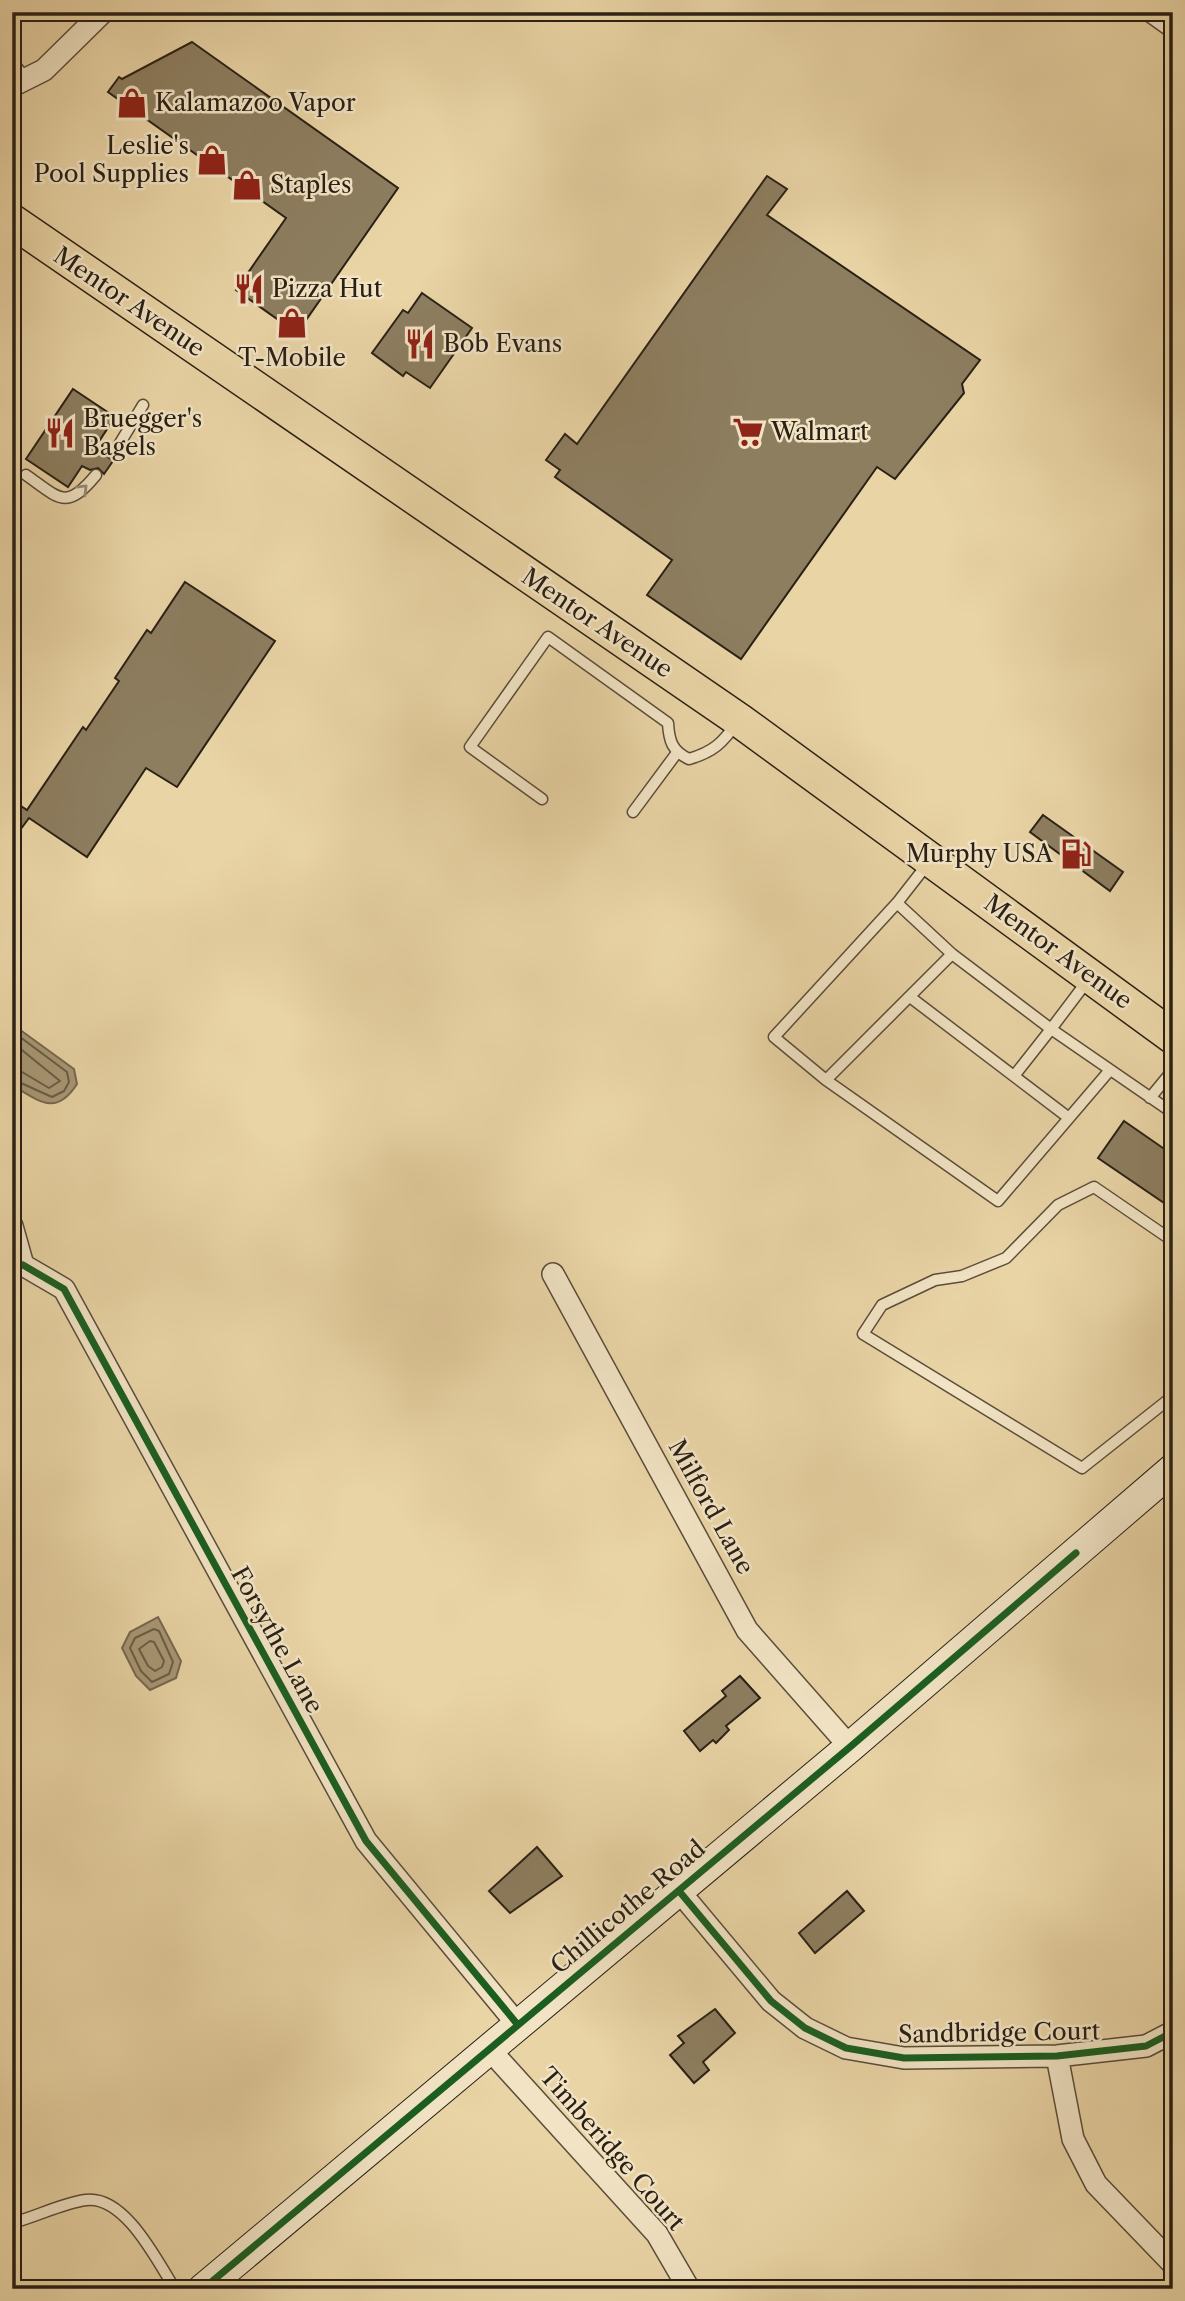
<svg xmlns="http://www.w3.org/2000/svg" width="1185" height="2301" font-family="'Libre Caslon Text',serif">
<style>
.water{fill:#a89774;stroke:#76674e;stroke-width:2}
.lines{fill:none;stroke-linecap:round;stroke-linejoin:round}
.shore{stroke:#695c45;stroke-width:2}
.building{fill:#8d7e60;stroke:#2a2016;stroke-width:2}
.lane-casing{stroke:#5a4d3a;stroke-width:13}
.street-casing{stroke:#5a4d3a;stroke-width:24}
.secondary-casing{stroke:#2a2016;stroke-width:32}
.primary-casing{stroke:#2a2016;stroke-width:36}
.lane{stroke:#f1e3c4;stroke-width:10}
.street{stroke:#f1e3c4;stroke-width:21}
.secondary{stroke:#f1e3c4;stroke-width:30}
.primary{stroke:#e9d4a5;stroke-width:33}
.cycleway-casing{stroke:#f1e3c4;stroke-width:11}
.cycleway{stroke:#1b5e20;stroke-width:7}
.oneway{stroke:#978b76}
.labels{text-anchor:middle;stroke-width:5;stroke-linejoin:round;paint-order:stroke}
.poi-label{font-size:24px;fill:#2a2016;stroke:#f1e3c4;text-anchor:start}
.street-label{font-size:24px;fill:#2a2016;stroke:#f1e3c4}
</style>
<rect width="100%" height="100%" fill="#e9d4a5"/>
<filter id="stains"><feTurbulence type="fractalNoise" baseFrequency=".00286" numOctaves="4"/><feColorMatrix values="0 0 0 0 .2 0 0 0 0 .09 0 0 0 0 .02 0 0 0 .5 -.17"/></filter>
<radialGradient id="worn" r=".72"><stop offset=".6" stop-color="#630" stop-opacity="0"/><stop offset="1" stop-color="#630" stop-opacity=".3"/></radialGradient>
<path class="water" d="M12 1024 74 1069 77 1084C56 1117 39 1101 12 1085Z
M158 1617 181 1661 176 1678 150 1690 136 1676 122 1648 130 1632Z"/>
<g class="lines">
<path class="shore" d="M12 1031 67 1072 69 1082 64 1091 52 1097 12 1079
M12 1042 60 1081 49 1088 22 1072 12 1071
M154 1629 159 1631 173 1662 169 1674 152 1682 141 1671 130 1648 135 1638Z
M150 1641 154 1642 164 1661 162 1667 155 1671 148 1666 139 1649Z"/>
</g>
<path class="building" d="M192 42 398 188 297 333 236 290 286 218 108 92 119 77 122 79Z
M767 176 787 189 767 215 980 360 962 384 964 393 895 479 877 467 741 659 647 595 672 560 555 477 560 470 546 460 565 434 577 444Z
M422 293 472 328 430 388 406 372 403 376 372 353 403 310 408 313Z
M73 389 115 417 98 443 107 449V456L113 461 104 474 98 468 90 470 82 466 68 487 26 459Z
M185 582 275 641 177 787 146 768 87 857 29 818 12 841V800L27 810 83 727 86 730 119 681 115 678 147 630 151 633Z
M1043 815 1123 872 1110 891 1030 832Z
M1124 1121 1173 1155V1209L1098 1158Z
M740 1676 760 1698 726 1726 729 1730 716 1743 713 1740 700 1751 684 1731 726 1696 722 1691Z
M537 1847 562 1876 510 1913 489 1891Z
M847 1891 864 1911 815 1953 799 1933Z
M715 2009 735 2033 703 2062 709 2070 694 2083 670 2055 684 2043 678 2036Z"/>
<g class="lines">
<g class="lane-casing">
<path id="lane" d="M12 61 26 79
M114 453 143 405
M26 475C60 499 66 511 96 475
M542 799 470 747 548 637 668 723C669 741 672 751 689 759 713 752 723 743 737 722
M633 812 676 754
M897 903 952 954
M1088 980 1051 1029 1173 1113
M910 997 1069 1118
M1014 1076 1051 1029 952 954 826 1080 998 1201 1110 1070
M826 1080 774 1037 897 903 929 862
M1150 1098 1173 1070
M1173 1241 1094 1187 1058 1205 1006 1258 962 1276 935 1280 882 1305 863 1334 1082 1468 1173 1396
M12 2223C36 2217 62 2203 86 2200 125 2195 157 2261 175 2289"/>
</g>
<g class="street-casing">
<path id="street" d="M1152 12 1173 27
M12 86 44 70 103 12
M12 1226 23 1265
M23 1265 64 1289 366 1841 518 2025
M553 1274 747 1630 850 1747
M679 1891 771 2001 805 2028 846 2048 904 2058 1057 2056 1146 2046 1173 2032
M489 2049 657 2234 689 2289
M1057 2056 1073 2139 1096 2184 1173 2264"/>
</g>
<g class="secondary-casing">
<path id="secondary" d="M203 2289 850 1747 1173 1469"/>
</g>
<g class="primary-casing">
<path id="primary" d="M12 221 739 720 1173 1037"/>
</g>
<use href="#lane" class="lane"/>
<use href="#street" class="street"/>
<use href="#secondary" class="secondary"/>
<use href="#primary" class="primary"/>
<g class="cycleway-casing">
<path id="cycleway" d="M23 1265 64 1289 366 1841 518 2025
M679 1891 771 2001 805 2028 846 2048 904 2058 1057 2056 1146 2046 1173 2032
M203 2289 850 1747 1076 1553"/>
</g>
<use href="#cycleway" class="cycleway"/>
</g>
<defs><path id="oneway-chevron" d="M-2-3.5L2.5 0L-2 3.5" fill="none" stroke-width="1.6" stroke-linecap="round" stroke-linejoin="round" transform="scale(1.75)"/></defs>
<use class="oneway" href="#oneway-chevron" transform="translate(83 489) rotate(-45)"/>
<defs>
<g id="shop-bare" transform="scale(2.415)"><path d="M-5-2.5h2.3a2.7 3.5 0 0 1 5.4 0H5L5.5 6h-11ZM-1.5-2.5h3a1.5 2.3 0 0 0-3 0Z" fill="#8f2418" stroke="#f1e3c4" stroke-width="2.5" paint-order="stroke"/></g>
<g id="restaurant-bare" transform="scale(2.415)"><path d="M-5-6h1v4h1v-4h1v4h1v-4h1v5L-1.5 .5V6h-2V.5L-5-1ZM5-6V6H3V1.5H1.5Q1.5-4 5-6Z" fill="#8f2418" stroke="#f1e3c4" stroke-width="2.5" paint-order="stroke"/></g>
<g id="supermarket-bare" transform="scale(2.415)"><path d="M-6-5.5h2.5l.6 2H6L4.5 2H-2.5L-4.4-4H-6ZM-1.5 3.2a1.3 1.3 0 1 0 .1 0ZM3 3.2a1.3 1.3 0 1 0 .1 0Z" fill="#8f2418" stroke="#f1e3c4" stroke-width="2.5" paint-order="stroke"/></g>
<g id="fuel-bare" transform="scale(2.415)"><path d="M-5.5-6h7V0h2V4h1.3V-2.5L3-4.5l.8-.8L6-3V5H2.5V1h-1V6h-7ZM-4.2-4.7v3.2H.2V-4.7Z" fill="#8f2418" stroke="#f1e3c4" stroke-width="2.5" paint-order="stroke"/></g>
</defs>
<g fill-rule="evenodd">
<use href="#shop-bare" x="132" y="103"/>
<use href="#shop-bare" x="212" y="160"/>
<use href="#shop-bare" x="247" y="185"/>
<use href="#restaurant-bare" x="249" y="289"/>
<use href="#shop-bare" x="292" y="323"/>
<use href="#restaurant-bare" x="420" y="344"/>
<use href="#supermarket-bare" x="748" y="432"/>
<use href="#restaurant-bare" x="60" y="433"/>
<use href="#fuel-bare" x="1076" y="854"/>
</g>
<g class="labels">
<g class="poi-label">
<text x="155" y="111">Kalamazoo Vapor</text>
<text x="189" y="154" text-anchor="end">Leslie's<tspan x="189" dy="28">Pool Supplies</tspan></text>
<text x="270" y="193">Staples</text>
<text x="272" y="297">Pizza Hut</text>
<text x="443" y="352">Bob Evans</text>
<text x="292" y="366" text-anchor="middle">T-Mobile</text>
<text x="83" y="427">Bruegger's<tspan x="83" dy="28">Bagels</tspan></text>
<text x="771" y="440">Walmart</text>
<text x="1053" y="862" text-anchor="end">Murphy USA</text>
</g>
<g class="street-label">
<text transform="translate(129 302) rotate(34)" y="8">Mentor Avenue</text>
<text transform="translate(597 623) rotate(34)" y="8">Mentor Avenue</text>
<text transform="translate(1058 952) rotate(36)" y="8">Mentor Avenue</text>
<text transform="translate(711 1507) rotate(61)" y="8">Milford Lane</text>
<text transform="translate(277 1640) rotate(61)" y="8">Forsythe Lane</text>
<text transform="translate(628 1907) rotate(-40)" y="8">Chillicothe Road</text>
<text transform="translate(999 2033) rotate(-1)" y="8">Sandbridge Court</text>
<text transform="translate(612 2149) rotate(49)" y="8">Timberidge Court</text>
</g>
</g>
<rect width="1185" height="2301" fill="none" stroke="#e9d4a5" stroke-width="42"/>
<rect x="14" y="14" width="1157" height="2273" fill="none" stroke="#2a2016" stroke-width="3.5"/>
<rect x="21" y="21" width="1143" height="2259" fill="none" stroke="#2a2016" stroke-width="2"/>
<rect width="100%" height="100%" filter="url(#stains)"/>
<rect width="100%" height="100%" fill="url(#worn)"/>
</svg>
